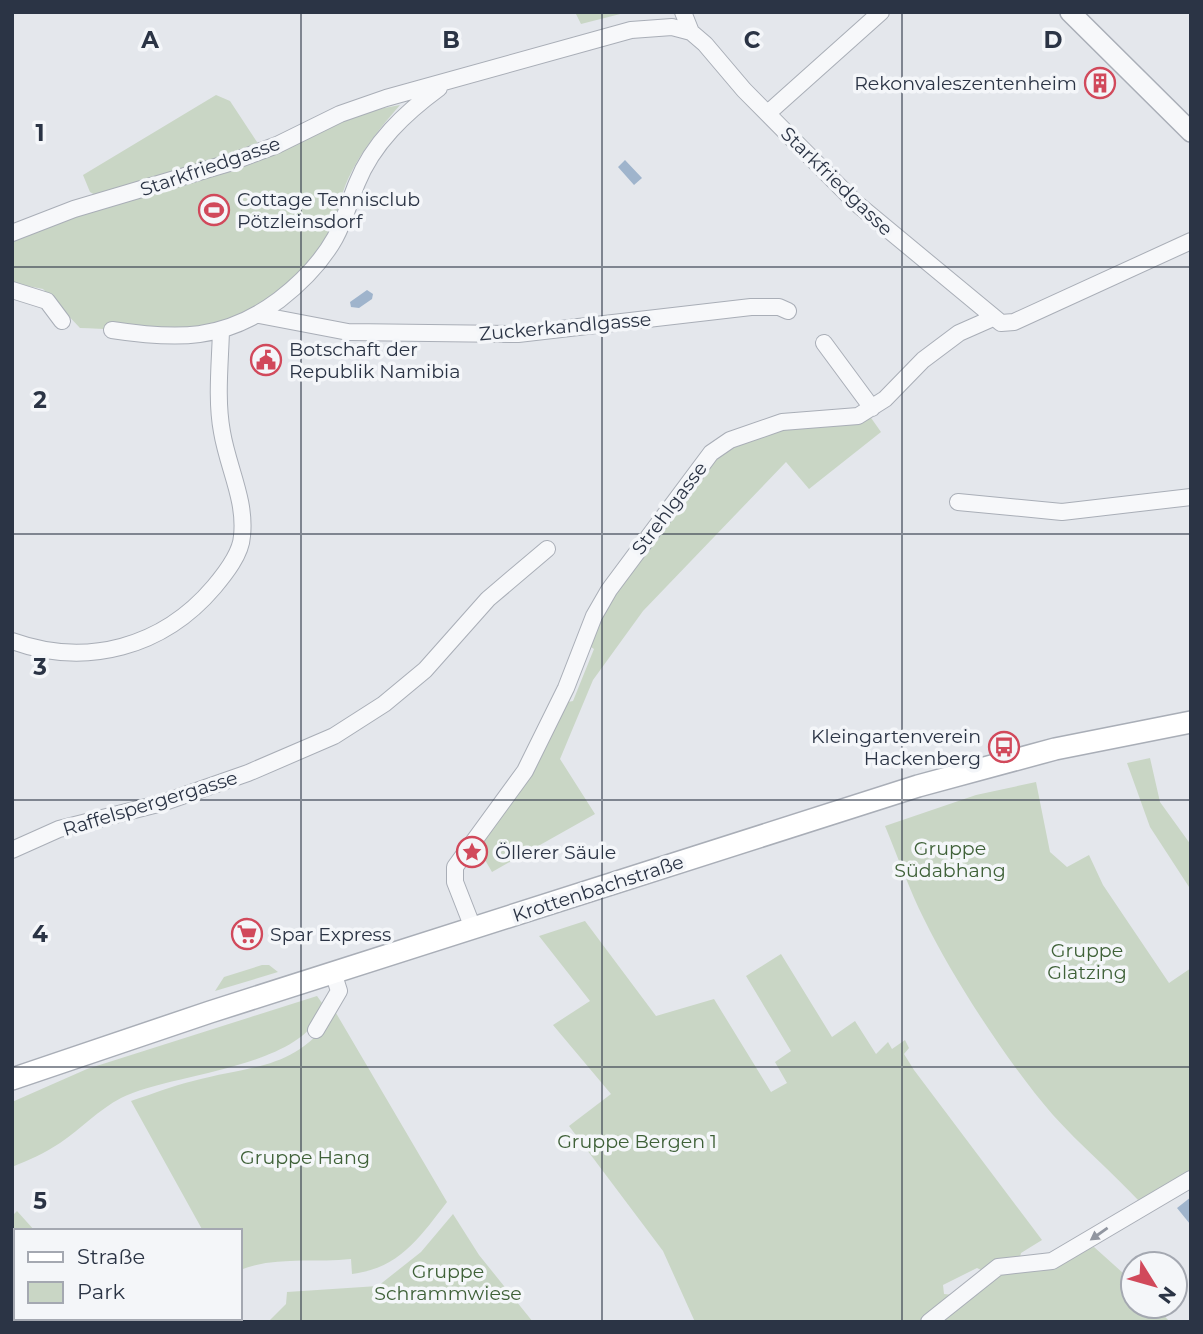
<svg xmlns="http://www.w3.org/2000/svg" width="1203" height="1334" font-family="Montserrat,sans-serif">
<style>
.green{fill:#c9d6c5}
.water{fill:#9fb4cc}
.lines{fill:none;stroke-linecap:round;stroke-linejoin:round}
.minor-casing{stroke:#a9aeb7;stroke-width:18}
.tertiary-casing{stroke:#a9aeb7;stroke-width:22}
.secondary-casing{stroke:#a9aeb7;stroke-width:24}
.minor{stroke:#f7f8fa;stroke-width:16}
.tertiary{stroke:#f7f8fa;stroke-width:19}
.secondary{stroke:#fff;stroke-width:21}
.oneway{fill:#9196a0}
.grid{fill:none;stroke:#2b3445;stroke-width:2;stroke-opacity:0.55}
.labels{text-anchor:middle;stroke-width:7;stroke-linejoin:round;paint-order:stroke}
.poi-label{font-size:19px;fill:#2b3445;stroke:#f4f6f9;text-anchor:start}
.street-label{font-size:19px;fill:#2b3445;stroke:#f4f6f9}
.park-label{font-size:19px;fill:#3f6138;stroke:#f4f6f9}
.grid-label{font-size:23px;text-anchor:middle;font-weight:bold;fill:#2b3445;stroke:#f4f6f9;stroke-width:7;stroke-linejoin:round;paint-order:stroke}
</style>
<rect width="100%" height="100%" fill="#e4e7ec"/>
<path class="green" d="M575 12H628L581 24Z
M216 95 230 101 261 148 97 196 90 192 83 175Z
M400 105C380 128 361 151 348 179 341 194 339 211 332 225 312 268 270 310 225 325 190 337 118 329 80 328L43 289 12 283V240L59 219 258 161 353 114Z
M869 415 881 432 809 489 786 462 643 611 593 680 560 759 595 814 492 872 481 853 482 839 563 703 573 701 594 649 585 643 602 608 712 457 770 428Z
M1150 758 1160 802 1191 845V890L1150 827 1127 763Z
M1036 782 1050 852 1067 867 1089 855 1103 885 1169 983 1191 968V1172L1139 1201C1111 1171 1080 1145 1053 1115 1008 1063 954 980 924 919 909 889 898 857 885 826L976 795Z
M585 921 656 1016 714 999 771 1092 787 1083 775 1062 791 1051 746 976 781 954 832 1037 855 1021 876 1054 888 1042 892 1049 905 1040 909 1048 904 1054 914 1070 1042 1240 1021 1253 1020 1257 985 1272 977 1268 943 1285 944 1294 954 1295 923 1322H695L663 1251 569 1126 611 1094 553 1025 590 1001 539 936Z
M262 965H269L278 972 215 991 224 977Z
M317 996 322 1003C314 1068 168 1073 121 1098 98 1110 81 1129 60 1143 45 1153 29 1160 12 1167V1102L87 1069Z
M336 1013 447 1202C420 1237 400 1268 352 1274L351 1259C313 1263 275 1256 240 1270V1231H203L131 1101C152 1094 172 1086 193 1081 257 1064 293 1071 336 1013Z
M17 1211 35 1231H16V1318H110L113 1322H12V1216Z
M453 1214 479 1255 533 1322H268L286 1304 287 1292 378 1286 421 1252Z
M1094 1247 1133 1282V1306H1155L1170 1322H936L997 1274Z"/>
<path class="water" d="M625 160 642 178 634 185 618 167Z
M367 290 373 294 372 299 359 308 351 307 350 302Z
M1191 1197V1223L1190 1224 1177 1208Z"/>
<g class="lines">
<g class="minor-casing">
<path id="minor" d="M683 12 691 32
M768 113 881 12
M12 233 74 209 229 163 277 145 340 114 386 98 631 30 672 27 691 32 705 44 744 90 856 203 1001 323 1014 322 1191 241
M12 290 47 301 62 321
M259 315 348 332 518 334 751 307H779L788 311
M112 330C177 340 224 341 279 300 301 283 321 263 335 238 345 220 349 202 357 183 373 143 405 113 439 88
M824 343 872 408
M958 502 1062 512 1191 497
M12 641C87 668 163 647 214 587 225 574 241 554 242 536 246 500 228 468 222 432 216 400 220 364 221 331
M12 850 59 829 162 803 248 773 334 736 384 704 425 670 488 599 547 549
M473 928 455 882V867L525 771 566 688 594 616 609 590 711 453 730 440 782 422 858 416 885 399 923 360 959 333 993 318
M316 1030 339 991 333 972
M929 1322 998 1267 1052 1261 1191 1179"/>
</g>
<g class="tertiary-casing">
<path id="tertiary" d="M1070 12 1191 132"/>
</g>
<g class="secondary-casing">
<path id="secondary" d="M12 1079 210 1012 918 786 1055 749 1191 722"/>
</g>
<use href="#minor" class="minor"/>
<use href="#tertiary" class="tertiary"/>
<use href="#secondary" class="secondary"/>
</g>
<defs><path id="oneway-solid" d="M-6-.8H1V-3.2L6.5 0L1 3.2V.8H-6Z" transform="scale(1.75)"/></defs>
<use class="oneway" href="#oneway-solid" transform="translate(1099 1234) rotate(145)"/>
<path class="grid" d="M301 12V1322M602 12V1322M902 12V1322M12 267H1191M12 534H1191M12 800H1191M12 1067H1191"/>
<defs>
<g id="building-ring" transform="scale(1.575)"><circle r="9.5" fill="#f4f6f9" stroke="#d1495b" stroke-width="1.5"/><path d="M-4-6H4V6H1V3H-1V6H-4ZM-2.5-4.3h1.7v1.8h-1.7ZM.8-4.3h1.7v1.8H.8ZM-2.5-1h1.7V.8h-1.7ZM.8-1h1.7V.8H.8Z" fill="#d1495b"/></g>
<g id="stadium-ring" transform="scale(1.575)"><circle r="9.5" fill="#f4f6f9" stroke="#d1495b" stroke-width="1.5"/><path d="M0-5a6.5 5 0 1 0 0 10a6.5 5 0 1 0 0-10ZM-3.5-1.8h7v3.6h-7Z" fill="#d1495b"/></g>
<g id="civic-ring" transform="scale(1.575)"><circle r="9.5" fill="#f4f6f9" stroke="#d1495b" stroke-width="1.5"/><path d="M-.6-6.5H3V-4.5H.6V-3L4-1V1h2V6H-6V1h2V-1L-.6-3ZM-1.2 2.5V6h2.4V2.5Z" fill="#d1495b"/></g>
<g id="bus-ring" transform="scale(1.575)"><circle r="9.5" fill="#f4f6f9" stroke="#d1495b" stroke-width="1.5"/><path d="M-5-6H5V4H4V6H2V4H-2V6H-4V4H-5ZM-3.5-4V0h7V-4ZM-3.5 1.2v1.5H-2V1.2ZM2 1.2v1.5H3.5V1.2Z" fill="#d1495b"/></g>
<g id="sight-ring" transform="scale(1.575)"><circle r="9.5" fill="#f4f6f9" stroke="#d1495b" stroke-width="1.5"/><path d="M0-6L1.8-2.2L6-1.7L2.9 1.2L3.7 5.4L0 3.3L-3.7 5.4L-2.9 1.2L-6-1.7L-1.8-2.2Z" fill="#d1495b"/></g>
<g id="supermarket-ring" transform="scale(1.575)"><circle r="9.5" fill="#f4f6f9" stroke="#d1495b" stroke-width="1.5"/><path d="M-6-5.5h2.5l.6 2H6L4.5 2H-2.5L-4.4-4H-6ZM-1.5 3.2a1.3 1.3 0 1 0 .1 0ZM3 3.2a1.3 1.3 0 1 0 .1 0Z" fill="#d1495b"/></g>
</defs>
<g fill-rule="evenodd">
<use href="#building-ring" x="1100" y="83"/>
<use href="#stadium-ring" x="214" y="210"/>
<use href="#civic-ring" x="266" y="360"/>
<use href="#bus-ring" x="1004" y="747"/>
<use href="#sight-ring" x="472" y="852"/>
<use href="#supermarket-ring" x="247" y="934"/>
</g>
<g class="labels">
<g class="poi-label">
<text x="1077" y="90" text-anchor="end">Rekonvaleszentenheim</text>
<text x="237" y="206">Cottage Tennisclub<tspan x="237" dy="22">Pötzleinsdorf</tspan></text>
<text x="289" y="356">Botschaft der<tspan x="289" dy="22">Republik Namibia</tspan></text>
<text x="981" y="743" text-anchor="end">Kleingartenverein<tspan x="981" dy="22">Hackenberg</tspan></text>
<text x="495" y="859">Öllerer Säule</text>
<text x="270" y="941">Spar Express</text>
</g>
<g class="street-label">
<text transform="translate(210 166) rotate(-19)" y="7">Starkfriedgasse</text>
<text transform="translate(837 181) rotate(44)" y="7">Starkfriedgasse</text>
<text transform="translate(565 326) rotate(-5)" y="7">Zuckerkandlgasse</text>
<text transform="translate(669 508) rotate(-53)" y="7">Strehlgasse</text>
<text transform="translate(150 803) rotate(-17)" y="7">Raffelspergergasse</text>
<text transform="translate(598 888) rotate(-18)" y="7">Krottenbachstraße</text>
</g>
<g class="park-label">
<text x="950" y="855">Gruppe<tspan x="950" dy="22">Südabhang</tspan></text>
<text x="1087" y="957">Gruppe<tspan x="1087" dy="22">Glatzing</tspan></text>
<text x="637" y="1148">Gruppe Bergen 1</text>
<text x="305" y="1164">Gruppe Hang</text>
<text x="448" y="1278">Gruppe<tspan x="448" dy="22">Schrammwiese</tspan></text>
</g>
</g>
<g class="grid-label">
<text x="150" y="48">A</text>
<text x="451" y="48">B</text>
<text x="752" y="48">C</text>
<text x="1053" y="48">D</text>
<text x="40" y="141">1</text>
<text x="40" y="408">2</text>
<text x="40" y="675">3</text>
<text x="40" y="942">4</text>
<text x="40" y="1209">5</text>
</g>
<rect width="1203" height="1334" fill="none" stroke="#2b3445" stroke-width="28"/>
<rect x="14" y="1229" width="228" height="91" fill="#f4f6f9" stroke="#a4a8b1" stroke-width="2"/>
<rect x="28" y="1252" width="35" height="10" fill="#ffffff" stroke="#a4a8b1" stroke-width="2"/>
<text x="77" y="1264" font-size="21" fill="#2b3445">Straße</text>
<rect x="28" y="1282" width="35" height="21" fill="#c9d6c5" stroke="#a4a8b1" stroke-width="2"/>
<text x="77" y="1299" font-size="21" fill="#2b3445">Park</text>
<g transform="translate(1154 1285) rotate(127)"><circle r="33" fill="#f4f6f9" stroke="#a4a8b1" stroke-width="2"/>
<path d="M0-5L12 26L0 18L-12 26Z" fill="#d1495b"/>
<text y="-10" font-size="19" font-weight="bold" text-anchor="middle" fill="#2b3445">N</text>
</g>
</svg>
